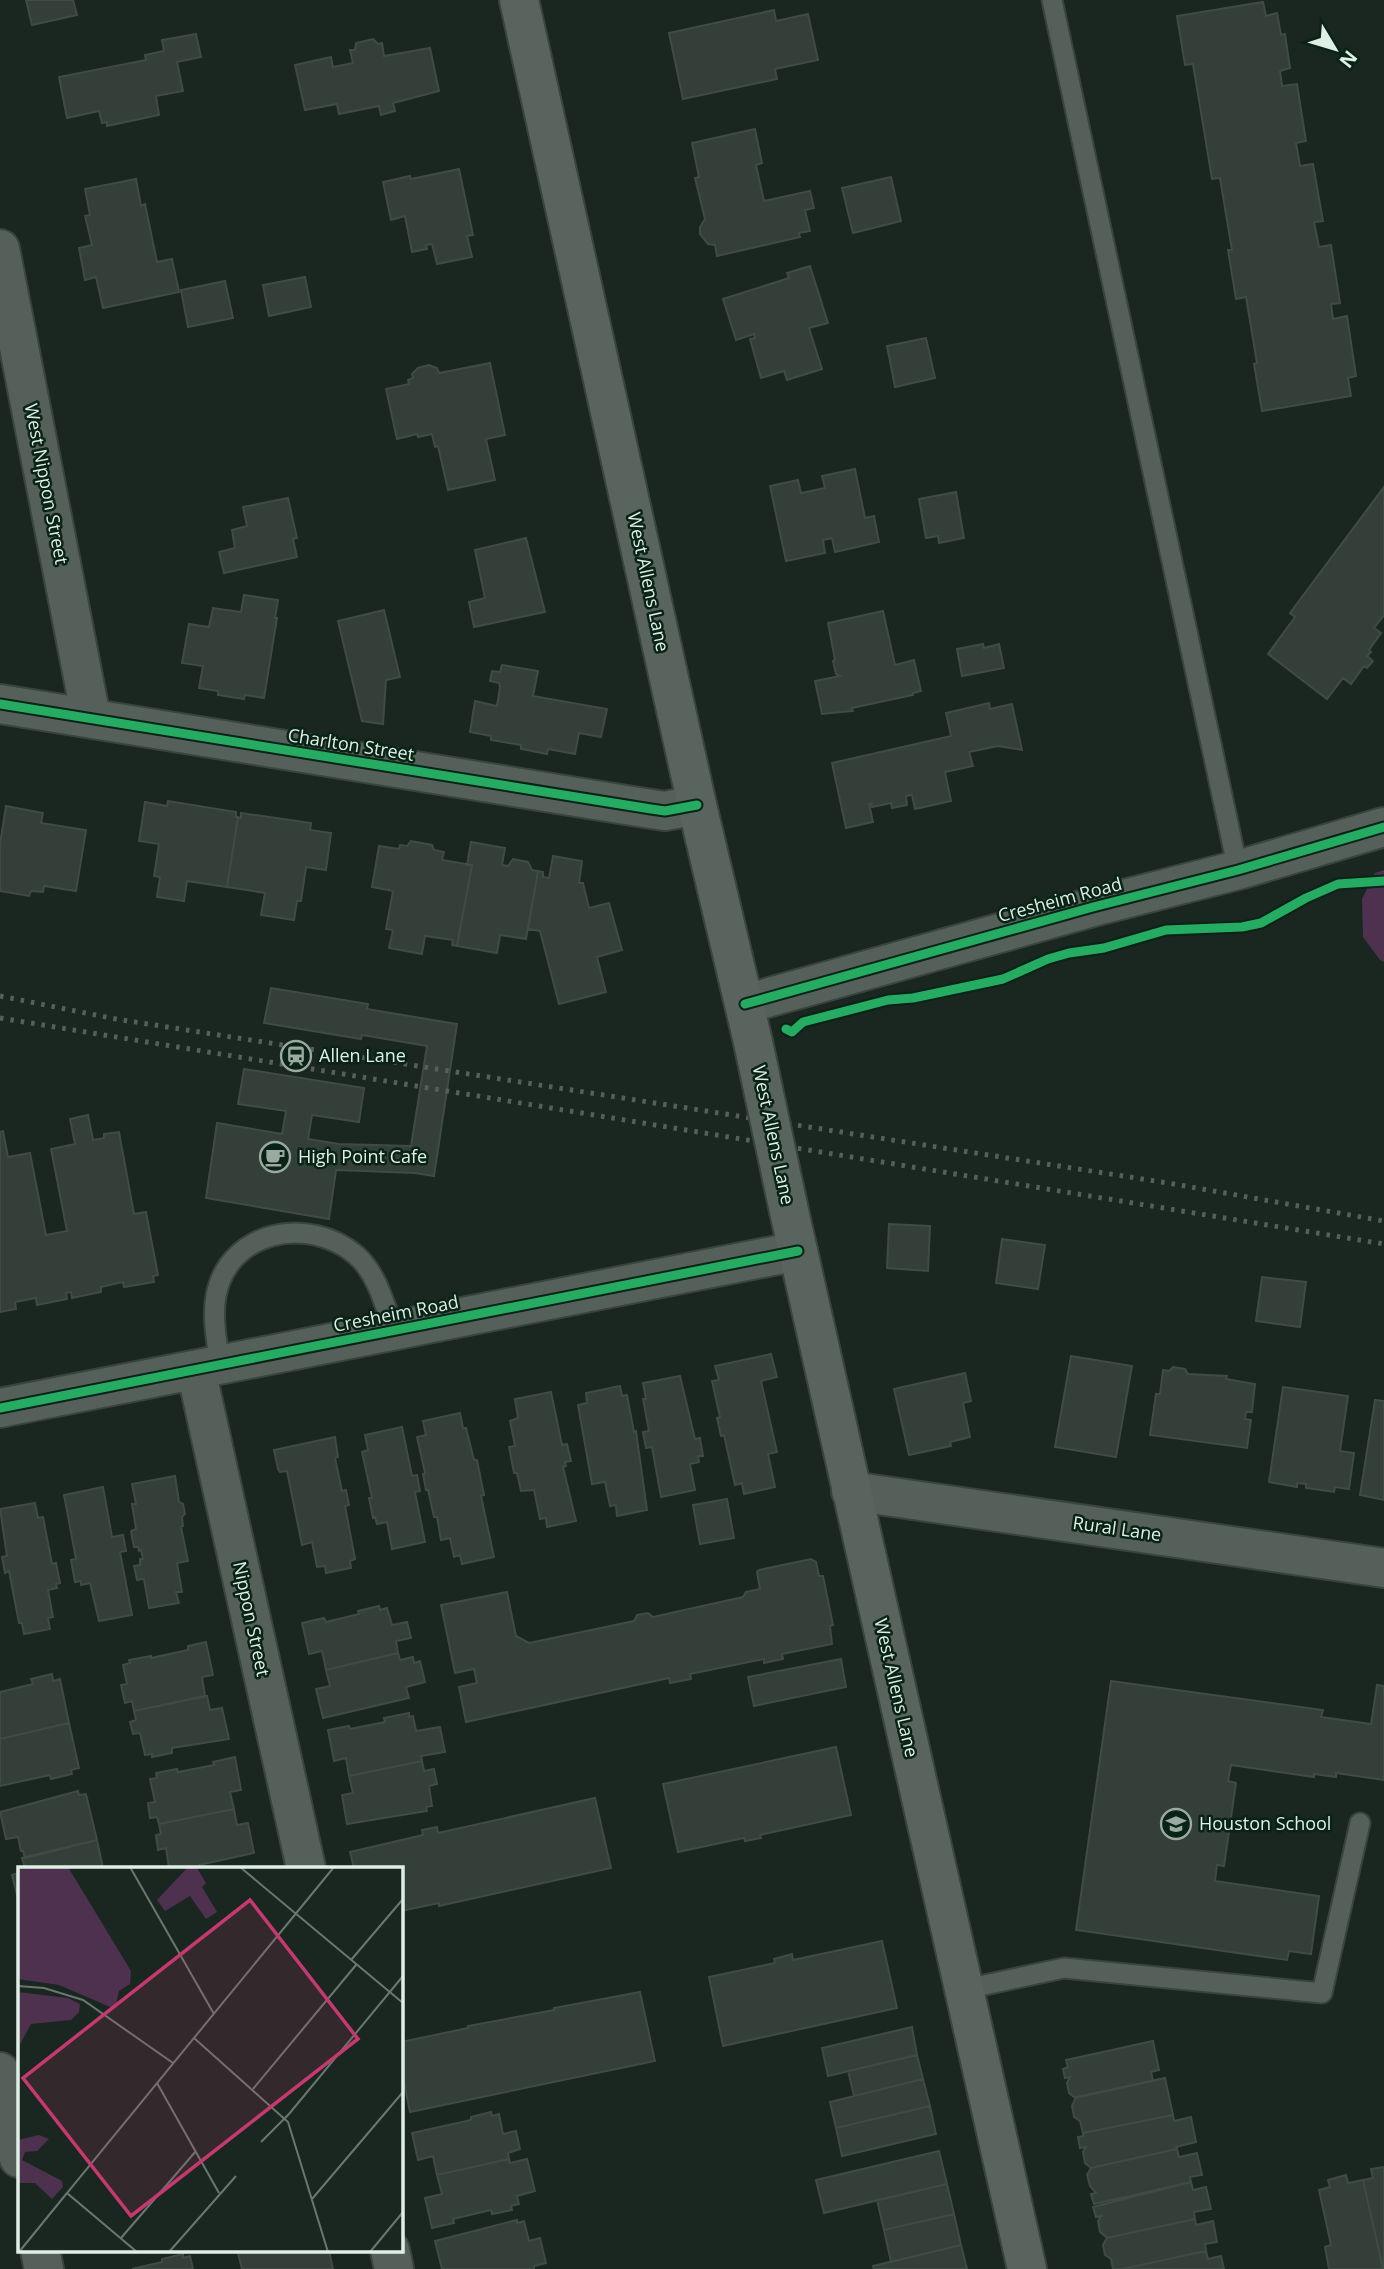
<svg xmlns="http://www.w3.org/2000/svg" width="1384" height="2269" font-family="'Open Sans',sans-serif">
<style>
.green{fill:#4e314f}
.building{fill:#343f39;stroke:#3f4b45;stroke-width:2}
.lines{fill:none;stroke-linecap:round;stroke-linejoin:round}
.lane-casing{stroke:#39443e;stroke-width:23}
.street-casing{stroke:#39443e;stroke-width:42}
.secondary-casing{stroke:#39443e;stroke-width:42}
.lane{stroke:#55605b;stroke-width:19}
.street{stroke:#55605b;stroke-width:38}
.secondary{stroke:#59645e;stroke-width:38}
.rail{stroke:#55605b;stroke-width:5;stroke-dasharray:3.5 7;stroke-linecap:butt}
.secondary-bridge-casing{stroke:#39443e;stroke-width:42;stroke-linecap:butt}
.secondary-bridge{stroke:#59645e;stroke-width:38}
.cycleway-casing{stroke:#092317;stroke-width:13}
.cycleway{stroke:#26ab63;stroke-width:9}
.labels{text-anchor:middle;stroke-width:5;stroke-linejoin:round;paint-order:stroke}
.street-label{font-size:18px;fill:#dfefe6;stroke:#092317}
.poi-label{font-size:18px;fill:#dfefe6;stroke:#092317;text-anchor:start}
.inset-road{fill:none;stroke:#68776f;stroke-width:2}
.view{fill:#c63870;fill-opacity:0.15;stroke:#c63870;stroke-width:3.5}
.inset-edge{fill:none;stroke:#dfefe6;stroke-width:3.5}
</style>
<rect width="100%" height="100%" fill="#192720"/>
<path class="green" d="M1384 870V962L1380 960 1363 937 1362 899 1375 873Z"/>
<path class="building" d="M26 0H73L77 15 32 25Z
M1263 2 1266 16 1277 13 1281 35 1285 34 1290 68 1280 71 1282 86 1297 84 1306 141 1296 143 1300 166 1313 164 1323 221 1314 222 1319 247 1331 245 1340 303 1331 304 1333 319 1347 316 1356 376 1348 378 1351 396 1262 411 1254 364 1257 363 1246 297 1236 299 1228 250H1232L1220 178 1212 179 1193 64 1185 65 1177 16Z
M774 10 776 21 808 14 818 60 775 69 777 79 683 99 669 33Z
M196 34 201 57 177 62 183 91 156 96 159 115 107 126V122L102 123 99 111 67 118 59 77 146 60 145 55 164 51 162 40Z
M373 39 378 44 382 43 384 56 430 48 439 91 393 103 395 111 381 115 379 106 339 114 337 104 305 110 295 65 331 57 333 67 353 63 350 50H355L356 43Z
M755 129 762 163 756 165 764 201 810 191 814 208 805 210 810 231 799 233 800 237 717 256 715 245 708 244 700 234V227L705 219 695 178 699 177 692 143Z
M459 169 473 235 467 236 472 257 437 264 432 244 426 245 427 249 412 252 405 216 391 220 383 182 410 176 411 179Z
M891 177 901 221 853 233 842 188Z
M136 179 141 206 145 204 157 262 172 259 179 292 103 308 96 277 85 280 79 248 92 245 85 216 90 215 85 189Z
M810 266 828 323 809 328 822 369 787 380 784 371 761 378 750 339 755 338 754 334 736 340 723 299 789 278 787 273Z
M305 277 311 307 269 316 263 285Z
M225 281 233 318 188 327 181 290Z
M926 338 935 378 895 387 887 346Z
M490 363 505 435 486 439 495 480 448 490 438 446 435 447 432 434 418 437 417 434 397 439 386 389 409 384 408 380 413 378 412 374 418 368 429 365 437 368 439 373Z
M855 469 865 518 874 516 879 542 835 552 832 538 823 540 825 553 786 561 770 486 798 480 801 493 825 488 822 476Z
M1384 487V615L1374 628 1381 633 1369 650 1371 652 1367 656 1373 661 1367 668 1364 666 1351 684 1343 678 1327 699 1268 654 1295 617 1290 613Z
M956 492 964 538 939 543 938 536 926 538 919 499Z
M288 498 297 538 293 539 297 557 224 573 219 552 235 548 232 530 247 526 243 507Z
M526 538 545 612 474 627 469 602 485 598 475 550Z
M244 595 278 600 275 618H277L264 698 245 695 244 699 218 695V691L199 688 203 666 182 663 189 624 209 627 213 608 241 612Z
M384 610 400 677 386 680 383 724 362 721 338 621Z
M883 611 895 665 914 660 921 691 913 693V695L852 708 853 711 822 714 815 681 840 676 836 674 833 661 835 660 828 623Z
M983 644 984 648 999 644 1004 668 962 676 957 649Z
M502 665 538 671 533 696 607 709 601 737 579 733 575 754 548 749 547 754 521 749V745L491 740V736L470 732 475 701 497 706 500 687 499 683 490 681 492 671 500 672Z
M989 703 990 709 1012 704 1022 750 998 746 969 752 973 766 945 772 951 801 915 809 912 795 906 796 907 805 892 808 891 803 872 807 871 803 869 804 873 822 846 828 832 763 951 736 946 713Z
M168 801 236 812V817H238L227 887 187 881 184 901 157 897 160 877 154 876 159 844 139 841 145 802 167 806Z
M6 806 43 813 41 823 86 830 76 891 44 886 43 892 31 891 29 896 0 891V844Z
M241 813 311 823 310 830 331 833 326 870 306 867 301 901H297L294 920 261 915 265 893 227 887 238 817 241 818Z
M411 841 432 845 434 850 444 852 442 860 472 865 457 946 452 945 453 940 425 936 422 954 389 948 393 930 386 929 393 891 372 887 379 846 399 849 400 845 407 846Z
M471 842 505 848 502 865 508 866 513 859 528 862 532 870 538 871 526 939 500 935 497 953 457 946 472 865H467Z
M553 856 582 861 579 883H583L589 908 609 903 622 950 597 957 606 992 559 1004 540 931 528 929 538 871 543 872V877L549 878Z
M271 988 368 1004 367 1009 457 1024 434 1176 415 1173 336 1170 329 1219 206 1198 217 1123 282 1134 286 1111 238 1104 244 1069 364 1088 359 1122 312 1115 308 1139 339 1144 411 1146 427 1046 362 1035 361 1039 264 1023Z
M88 1115 93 1140 104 1138V1134L119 1132 134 1214 146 1212 158 1275 153 1276 154 1282 124 1287 123 1282 101 1287V1292L72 1298 71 1292 66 1293 67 1299 37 1305 36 1298 15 1302 16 1309 0 1312V1132L3 1131 8 1157 30 1153 46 1235 67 1231 51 1149 75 1144 70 1119Z
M889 1224 930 1226 928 1271 887 1268Z
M1002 1239 1045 1245 1038 1289 996 1283Z
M1262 1277 1306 1282 1300 1327 1256 1321Z
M771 1354 777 1377 761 1381 777 1452 768 1454 775 1487 744 1494 742 1483 735 1485 724 1435 721 1436 717 1418 720 1417 712 1381 719 1380 715 1366Z
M1071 1356 1132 1366 1116 1457 1055 1447Z
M1173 1367 1185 1369 1188 1374 1227 1376 1226 1379 1255 1384 1252 1412H1246L1245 1419 1251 1420 1247 1448 1150 1435 1156 1394H1160L1163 1370 1169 1371Z
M965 1373 971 1401 963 1403 970 1437 950 1442 951 1446 909 1455 894 1389Z
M680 1376 695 1439 700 1438 703 1456H698L699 1462 690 1464 695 1490 661 1497 652 1447 646 1448 643 1432 649 1431 643 1399H646L643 1383Z
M620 1386 622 1396 627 1395 634 1432 636 1431 647 1510 617 1516 616 1505 610 1506 605 1482 592 1484 578 1405 587 1403 586 1393Z
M1283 1387 1348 1396 1340 1451 1354 1453 1349 1489 1335 1487 1334 1492 1306 1488V1484L1297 1483V1487L1269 1482Z
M551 1392 562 1445 567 1444 571 1461 565 1462 566 1466 563 1467 576 1521 547 1527 546 1518 540 1519 534 1490 521 1491 517 1473H514L509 1447 515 1446 510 1421 518 1418 515 1399Z
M1375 1400 1384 1401V1500L1360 1495Z
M460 1413 463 1428H466L474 1460H477L484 1495 481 1496 494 1557 462 1564 460 1555 454 1557 450 1538 441 1540 437 1517H434L428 1490H426L423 1474 425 1473 417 1437 426 1435 423 1421Z
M402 1427 412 1476 417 1475 420 1491 415 1492 425 1542 392 1549 387 1522 377 1524 375 1517 373 1518 369 1498H372L362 1452 368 1450 365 1435Z
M335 1437 338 1457 335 1458 342 1491 346 1490 349 1505 345 1506 355 1559 350 1561 351 1568 326 1573 325 1566 317 1567 312 1542 302 1545 287 1471 280 1472 278 1469 274 1450Z
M175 1476 179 1502 183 1504 185 1514 182 1517 183 1526 181 1527 188 1561 177 1563 182 1592H176L179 1603 149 1608 144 1579 137 1580 134 1566 140 1565V1559H143L141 1550 139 1551 138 1547H134L131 1531 136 1529 132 1504H136L132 1484Z
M103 1487 112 1537 123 1535 126 1551 120 1552 132 1615 99 1621 90 1583 81 1585V1581L75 1582 71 1560 76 1559 64 1495Z
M727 1499 734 1538 700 1544 693 1505Z
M35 1503 38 1518 43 1517 52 1564 56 1563 60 1583 56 1584 57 1588 48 1590 53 1617 48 1618 50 1629 24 1634 22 1623H19L9 1571 5 1573 2 1557 7 1556 0 1509Z
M811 1559 816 1562 819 1576H823L833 1625 830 1626 832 1644 782 1654 783 1659 764 1663V1659L690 1674 691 1679 670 1683 669 1678 466 1722 459 1687 477 1683 474 1669 455 1673 441 1605 507 1592 516 1636 529 1643 634 1621 637 1615 648 1613 653 1617 743 1597 746 1592 760 1589 757 1572 759 1570Z
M379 1606 380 1610 387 1608 392 1625 407 1622 411 1638 396 1641 398 1653 326 1670 322 1651 309 1654 302 1623 324 1618 326 1622 359 1614 358 1611Z
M206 1642 213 1675 202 1677 205 1696 134 1711 132 1701 125 1703 121 1685 127 1684 123 1665 130 1663 129 1660 151 1656V1658L188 1650V1646Z
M398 1653 400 1660 413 1657 414 1663 420 1661 425 1682 406 1687 409 1698 323 1718 316 1689 330 1686 326 1670Z
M841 1659 846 1687 754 1706 748 1677Z
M52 1674 53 1681 60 1679 69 1723 0 1739V1692L33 1684 31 1679Z
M1111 1681 1323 1710 1321 1717 1371 1724 1377 1685 1384 1686V1780L1336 1773V1777L1314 1774V1777L1231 1765 1228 1781 1236 1783 1224 1866 1217 1865 1215 1881 1319 1896 1311 1954 1289 1951 1287 1960 1076 1930Z
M207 1696 210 1710 222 1708 229 1739 172 1748V1753L152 1757V1754L145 1755 140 1733 133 1734 130 1722 136 1720 134 1711Z
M409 1713V1717L413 1716 416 1731 440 1727 445 1752 421 1756 422 1761 349 1776 346 1758 334 1761 328 1730 349 1726 350 1729 385 1722 384 1718Z
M69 1723 79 1768 71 1770 72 1774 51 1779 50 1775 0 1786V1739Z
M836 1747 851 1815 760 1835 761 1838 745 1841 744 1838 678 1852 663 1784Z
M235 1757 241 1790 230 1792 234 1809 159 1824 157 1817 150 1818 148 1803 155 1802 150 1779 157 1778 156 1773 177 1769 178 1772 214 1765 213 1762Z
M422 1761 424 1771 434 1769 437 1784 429 1786 432 1806 426 1807 427 1811 347 1824 342 1795 353 1793 349 1776Z
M78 1791 79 1795 86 1794 97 1840 25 1858 23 1851H21L18 1837 6 1839 0 1812Z
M595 1798 611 1868 439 1906V1903L401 1911V1868H354L350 1852 423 1835 422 1830 437 1827 438 1833Z
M234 1809 237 1825 248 1823 254 1853 199 1865V1868H169L166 1848 158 1850 156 1835 161 1834 159 1824Z
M97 1840 103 1868H25L22 1858Z
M19 1873V1903L12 1875Z
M882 1941 897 2008 723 2046 709 1977 775 1963 774 1959 792 1954 793 1960Z
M640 1992 655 2061 410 2112 401 2067V2042L468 2028V2026L554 2010V2008Z
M912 2027 917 2055 828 2076 822 2048Z
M1153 2041 1159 2070 1151 2072 1153 2081 1075 2098 1069 2093 1067 2083 1070 2077 1065 2078 1063 2069 1068 2067 1066 2060Z
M917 2055 923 2079 854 2096 848 2071Z
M1165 2078 1173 2115 1083 2133 1080 2121 1074 2117 1072 2106 1076 2097Z
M923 2079 930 2106 836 2128 830 2102Z
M930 2106 936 2134 842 2156 836 2128Z
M491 2112 492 2116 499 2114 503 2134 516 2131 520 2149 508 2153 509 2159 437 2175 433 2156 418 2160 412 2133 471 2120V2117Z
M1173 2115 1174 2121 1191 2117 1196 2142 1176 2147 1177 2149 1091 2168 1085 2163 1083 2152 1086 2147 1080 2148 1078 2137 1083 2136V2133Z
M1177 2149 1179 2157 1197 2153 1202 2175 1190 2177 1191 2182 1094 2204 1091 2194 1096 2193 1090 2186 1087 2175 1091 2168Z
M939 2151 947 2184 824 2213 816 2180Z
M509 2159 510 2163 527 2159 535 2191 517 2196 519 2204 511 2206 512 2210 492 2214 491 2210 453 2219 454 2223 432 2228 425 2198 442 2194 437 2175Z
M1384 2167V2269H1383L1363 2180 1373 2178 1371 2169Z
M1346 2175 1348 2183 1363 2180 1383 2269H1329L1325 2247 1331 2245 1319 2190 1330 2187 1328 2180Z
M1191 2182 1193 2190 1206 2187 1211 2209 1194 2212 1195 2219 1107 2238 1100 2232 1098 2221 1101 2216 1096 2217 1093 2207Z
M947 2184 954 2214 884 2230 877 2200Z
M954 2214 961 2245 891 2262 884 2230Z
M1195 2219 1196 2225 1213 2221 1217 2242 1205 2244 1206 2251 1122 2269H1113L1111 2259 1105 2255 1103 2245 1107 2238Z
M517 2220V2223L524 2221 529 2241 540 2238 546 2263 534 2266V2269H442L435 2241Z
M961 2245 967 2269H874L873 2266Z
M252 2250H335L329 2251 333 2269H242L238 2253Z
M1206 2251 1208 2259 1221 2256 1224 2269H1122Z
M183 2254V2258L190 2256 193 2269H132L162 2262V2259Z"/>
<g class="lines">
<g class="lane-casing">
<path id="lane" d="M1052 0 1238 870
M220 1365C217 1343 212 1318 216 1296 228 1230 309 1215 356 1255 377 1273 385 1306 394 1331
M966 1989 1064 1968 1322 1993 1360 1823"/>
</g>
<g class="street-casing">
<path id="street" d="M0 249 91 718
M0 704 651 809 665 811 697 805
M745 1004 1093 907 1238 870 1384 827
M196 1370 306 1868
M0 1408 798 1251
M851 1491 1384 1568
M0 2072 19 2158
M40 2250 44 2269
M390 2250 394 2269"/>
</g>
<g class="secondary-casing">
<path id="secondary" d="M519 0 697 805 753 1042
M789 1211 1027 2269"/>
</g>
<use href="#lane" class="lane"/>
<use href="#street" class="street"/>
<use href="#secondary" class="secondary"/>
<path class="rail" d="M0 996 116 1019 1168 1183 1384 1221
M0 1018 1384 1244"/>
<g class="secondary-bridge-casing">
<path id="secondary-bridge" d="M753 1042 789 1211"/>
</g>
<use href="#secondary-bridge" class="secondary-bridge"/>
<g class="cycleway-casing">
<path id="cycleway" d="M0 704 651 809 665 811 697 805
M745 1004 1093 907 1238 870 1384 827
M786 1029 792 1032 803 1022 888 1000 913 998 1003 979 1048 959 1069 953 1104 948 1166 930 1242 927 1261 923 1306 898 1338 884 1384 881
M0 1408 798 1251"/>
</g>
<use href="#cycleway" class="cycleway"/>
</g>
<defs>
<g id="station-ring" transform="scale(1.575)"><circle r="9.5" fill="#092317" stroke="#9aa9a1" stroke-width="1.5"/><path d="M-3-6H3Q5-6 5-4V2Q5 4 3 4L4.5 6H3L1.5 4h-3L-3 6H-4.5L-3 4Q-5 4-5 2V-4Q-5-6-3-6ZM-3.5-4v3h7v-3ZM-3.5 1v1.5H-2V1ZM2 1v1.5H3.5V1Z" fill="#9aa9a1"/></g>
<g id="cafe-ring" transform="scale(1.575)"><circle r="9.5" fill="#092317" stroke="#9aa9a1" stroke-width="1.5"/><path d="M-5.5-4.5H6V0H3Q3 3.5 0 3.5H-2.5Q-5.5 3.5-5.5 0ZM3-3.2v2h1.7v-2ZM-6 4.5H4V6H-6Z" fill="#9aa9a1"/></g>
<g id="school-ring" transform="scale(1.575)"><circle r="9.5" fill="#092317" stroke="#9aa9a1" stroke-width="1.5"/><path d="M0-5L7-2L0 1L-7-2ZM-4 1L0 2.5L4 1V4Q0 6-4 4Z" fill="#9aa9a1"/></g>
</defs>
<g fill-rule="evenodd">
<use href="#station-ring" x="296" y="1056"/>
<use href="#cafe-ring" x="275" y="1157"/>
<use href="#school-ring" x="1176" y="1824"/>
</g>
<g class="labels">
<g class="street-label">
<text transform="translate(46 484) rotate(79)" y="6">West Nippon Street</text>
<text transform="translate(648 582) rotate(78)" y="6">West Allens Lane</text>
<text transform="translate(351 745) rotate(9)" y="6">Charlton Street</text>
<text transform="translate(1060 900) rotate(-15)" y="6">Cresheim Road</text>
<text transform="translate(773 1135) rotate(78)" y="6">West Allens Lane</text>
<text transform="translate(396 1314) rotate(-11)" y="6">Cresheim Road</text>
<text transform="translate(1117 1529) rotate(8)" y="6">Rural Lane</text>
<text transform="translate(251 1619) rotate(78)" y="6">Nippon Street</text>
<text transform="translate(896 1688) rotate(77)" y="6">West Allens Lane</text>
</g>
<g class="poi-label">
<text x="319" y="1062">Allen Lane</text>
<text x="298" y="1163">High Point Cafe</text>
<text x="1199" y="1830">Houston School</text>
</g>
</g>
<g transform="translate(18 1867)">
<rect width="385" height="385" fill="#192720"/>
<path d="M50 0 113 104 112 117 101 124 97 142 41 118 0 112V0ZM170 0 179 1 188 16 184 20 199 45 188 52 172 29 147 44 139 33ZM0 125 50 131 62 137 61 145 53 153 13 157 0 181ZM21 268 31 272 19 284 7 285 4 293 44 314 45 320 34 332 17 316H0V273Z" fill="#4e314f"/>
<path class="inset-road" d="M112 0 196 147M222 0 385 136M333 93 385 32M0 119 26 121 65 133 155 196M176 171 270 255 310 385M139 216 201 326M235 222 338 98M243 275 271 247 385 109M294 332 385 225M103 371 178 284M1 385 49 326M119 385 49 326 316 0M151 385 218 309M352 385 385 345"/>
<path class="view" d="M232 33 340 172 113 349 5 211Z"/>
<rect width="385" height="385" class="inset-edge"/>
</g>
<g transform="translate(1335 49) rotate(128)" stroke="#092317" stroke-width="5" paint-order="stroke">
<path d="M0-5L12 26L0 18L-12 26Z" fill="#dfefe6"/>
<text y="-10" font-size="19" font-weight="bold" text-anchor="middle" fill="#dfefe6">N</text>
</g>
</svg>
